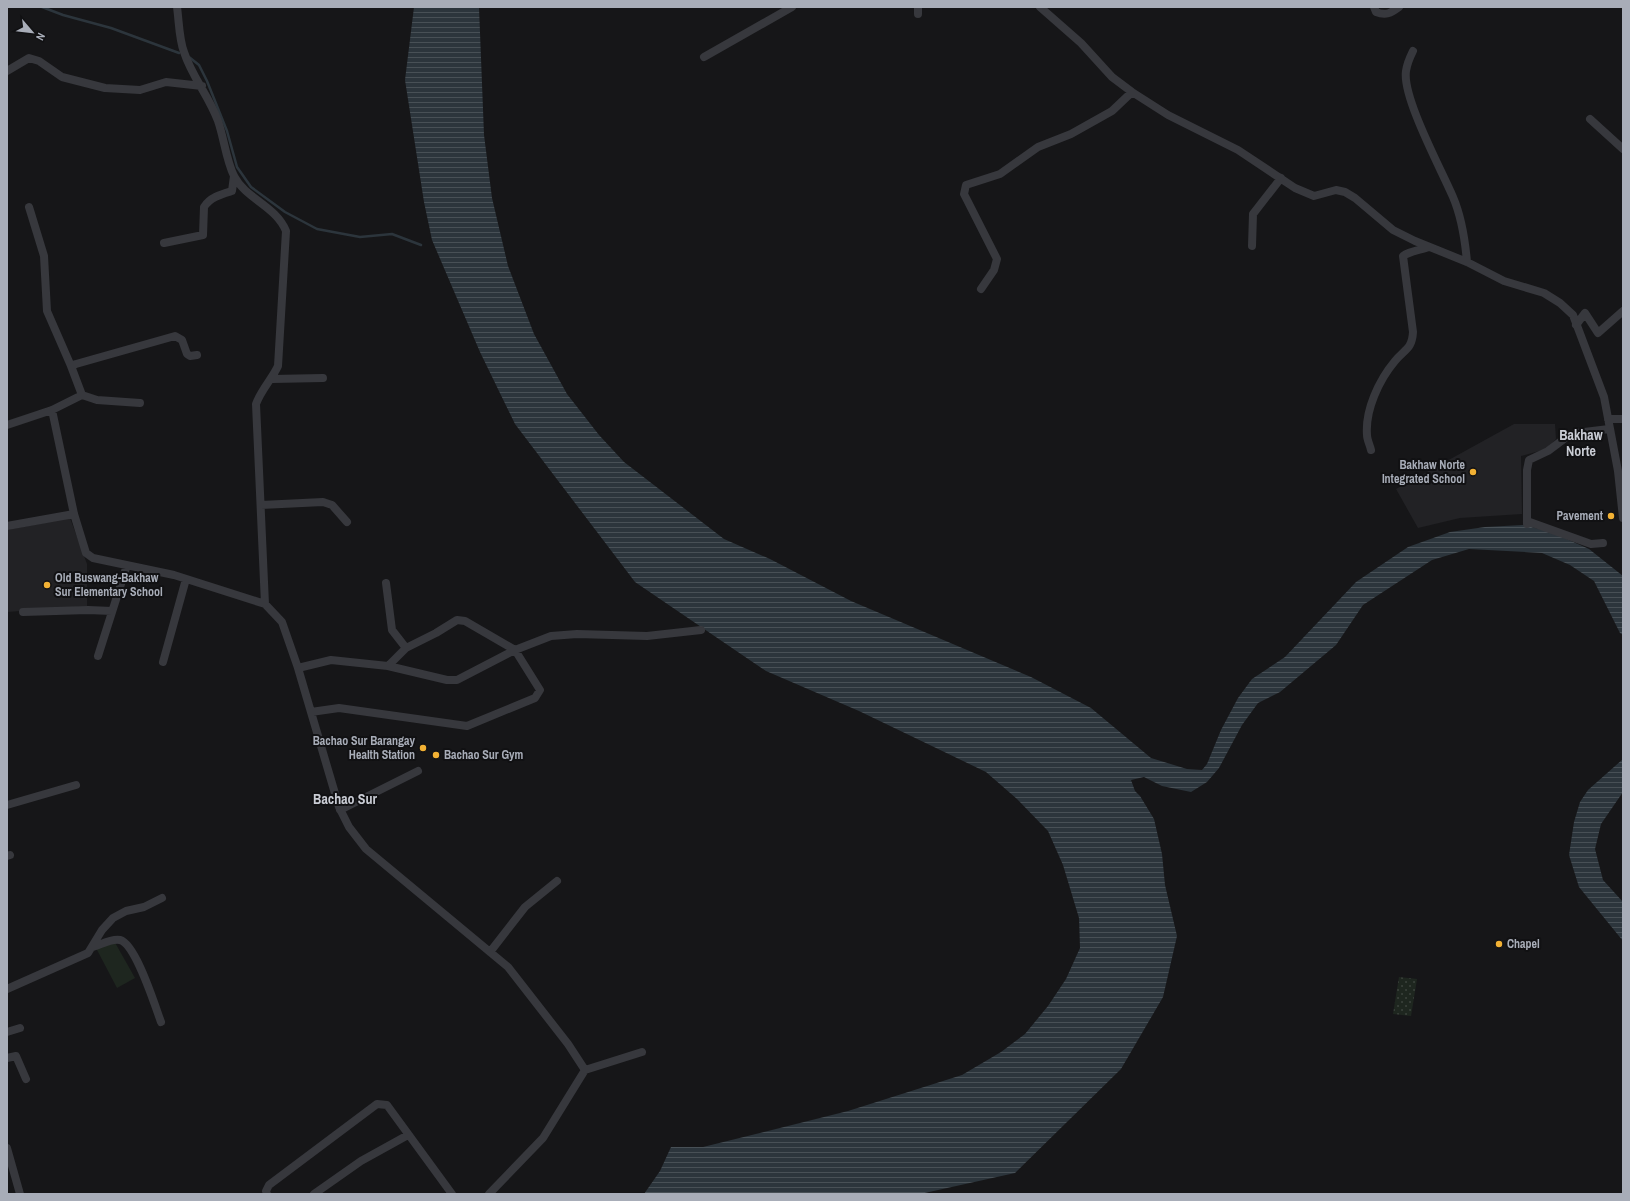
<svg xmlns="http://www.w3.org/2000/svg" width="1630" height="1201" font-family="'Archivo Narrow',sans-serif">
<style>
.built{fill:#222225}
.grass{fill:#1e261f}
.park{fill:url(#park-dots)}
.water{fill:url(#water-rules)}
.lines{fill:none;stroke-linecap:round;stroke-linejoin:round}
.stream{stroke:#2c353c;stroke-width:2.5}
.minor{stroke:#37383d;stroke-width:8}
.poi-dot{fill:#f2b134;stroke:#111113;stroke-width:1.5}
.labels{text-anchor:middle;stroke-width:4;stroke-linejoin:round;paint-order:stroke}
.poi-label{font-size:12px;font-weight:bold;fill:#a8adb8;stroke:#111113;text-anchor:end}
.quarter-label{font-size:14px;font-weight:bold;fill:#c9ccd4;stroke:#111113}
</style>
<defs>
<pattern id="park-dots" width="8" height="8" patternUnits="userSpaceOnUse"><rect width="8" height="8" fill="#1e261f"/><path d="M2 2h.1M6 6h.1" fill="none" stroke="#3c433d" stroke-width="1.8" stroke-linecap="round"/></pattern>
<pattern id="water-rules" width="6" height="5" patternUnits="userSpaceOnUse"><rect width="6" height="5" fill="#2c353c"/><path d="M0 2.5h6" fill="none" stroke="#485056"/></pattern>
</defs>
<rect width="100%" height="100%" fill="#161618"/>
<path class="built" d="M1514 424H1555L1556 439 1547 449 1521 456 1522 514 1460 518 1418 528 1396 489Z
M70 518 87 564V606L7 612V530Z"/>
<path class="grass" d="M113 939 135 978 117 988 96 948Z"/>
<path class="park" d="M1399 977 1417 979 1411 1016 1393 1014Z"/>
<path class="water" d="M414 7H479L484 135 492 198 508 266 534 334 567 394 599 435 624 462 724 539 770 559 851 601 1031 677 1091 708 1151 758 1187 769 1202 770 1207 764 1221 730 1238 698 1252 679 1285 657 1356 582 1408 547 1450 532 1485 527 1523 525 1551 532 1589 549 1623 576V635L1620 633 1594 581 1570 565 1542 553 1469 549 1432 560 1363 605 1336 645 1280 692 1258 703 1242 725 1219 768 1207 782 1191 792 1162 786 1144 777 1131 780 1135 791 1140 796 1154 819 1162 854 1165 885 1177 936 1163 997 1121 1069 1015 1173 920 1194H644L660 1171 671 1147H703L764 1132 848 1111 962 1075 1001 1052 1025 1034 1048 1006 1066 979 1080 948 1079 918 1063 865 1048 831 1017 799 986 772 859 711 766 671 635 582 515 424 480 352 432 240 424 202 405 80Z
M1623 759V792L1601 824 1595 849 1603 880 1623 902V941L1579 887 1569 855 1574 822 1580 802 1588 790Z"/>
<g class="lines">
<path class="stream" d="M42 7 63 15 111 28 179 53
M189 57 199 65 207 81 227 131 237 167 251 187 285 212 317 229 360 237 392 234 421 245"/>
<path class="minor" d="M177 7C179 21 179 39 184 52 192 77 209 96 218 121 224 138 226 160 234 176 246 199 276 206 286 231L278 366C272 379 261 390 256 404L265 604
M1040 7 1081 43 1112 77 1132 92 1168 115 1238 150 1295 188 1314 196 1336 190 1345 192 1355 198 1393 230 1415 241 1467 262 1504 281 1544 293 1560 303 1573 315 1604 397 1618 471 1623 518
M1374 7 1376 12C1386 16 1391 13 1399 7
M918 14V7
M1413 51C1410 57 1407 64 1406 71 1402 97 1441 169 1453 197 1462 218 1465 239 1467 262
M704 57 792 7
M7 71 29 58 39 61 62 77 105 88 140 90 166 82 202 86
M1590 119 1623 149
M29 207 44 256 47 311 71 366
M164 243 203 235 204 207C210 197 222 194 232 191L234 176
M1252 246 1253 214 1281 178
M981 289 994 270 997 259 964 194 966 185 1000 174 1038 147 1071 134 1112 111 1132 92
M1576 325 1585 313 1598 333 1623 311
M272 379 323 378
M82 395 71 366 76 364 175 336 182 340 187 354 190 356 197 355
M52 410 74 514 86 553 93 558 174 575 265 604 282 622 298 668 339 807 349 827 366 849 508 967 568 1044 585 1070 543 1138 489 1194
M1608 419H1623
M7 425 52 410 82 395 97 400 140 403
M1371 450C1370 445 1367 440 1367 435 1365 410 1379 380 1395 361 1405 349 1412 349 1413 332L1403 256C1410 251 1421 250 1429 247
M261 505 323 502 332 505 347 522
M1527 521 1591 544 1603 543
M1527 524V470L1529 460 1548 451 1568 436 1576 433 1609 429
M7 526 74 514
M386 583 392 630 406 648
M23 612 88 610 112 611
M98 656 127 565
M163 662 186 579
M298 668 331 660 388 666 447 680H457L515 650 551 636 577 634 647 636 701 630
M311 712 339 708 467 726 535 698 540 690 515 650 465 621 457 620 436 633 406 648 388 666
M7 805 76 785
M340 810 418 771
M7 856 10 855
M93 947C100 945 112 938 120 940 136 944 155 1006 161 1022
M490 952 525 907 557 881
M7 989 88 953 102 930 113 918 126 911 144 907 162 898
M7 1032 20 1028
M7 1058 16 1056 26 1079
M585 1070 642 1052
M7 1148 20 1194
M267 1194 266 1191 269 1185 377 1104 387 1105 452 1194
M314 1194 361 1161 408 1135"/>
</g>
<g class="poi-dot">
<circle cx="1473" cy="472" r="4"/>
<circle cx="1611" cy="516" r="4"/>
<circle cx="47" cy="585" r="4"/>
<circle cx="423" cy="748" r="4"/>
<circle cx="436" cy="755" r="4"/>
<circle cx="1499" cy="944" r="4"/>
</g>
<g class="labels">
<g class="poi-label">
<text x="1465" y="469">Bakhaw Norte<tspan x="1465" dy="14">Integrated School</tspan></text>
<text x="1603" y="520">Pavement</text>
<text x="55" y="582" text-anchor="start">Old Buswang-Bakhaw<tspan x="55" dy="14">Sur Elementary School</tspan></text>
<text x="415" y="745">Bachao Sur Barangay<tspan x="415" dy="14">Health Station</tspan></text>
<text x="444" y="759" text-anchor="start">Bachao Sur Gym</text>
<text x="1507" y="948" text-anchor="start">Chapel</text>
</g>
<g class="quarter-label">
<text x="1581" y="440">Bakhaw<tspan x="1581" dy="16">Norte</tspan></text>
<text x="345" y="804">Bachao Sur</text>
</g>
</g>
<rect width="1630" height="1201" fill="none" stroke="#a8adb8" stroke-width="16"/>
<g transform="translate(32 32) rotate(118)" stroke="#111113" stroke-width="3" paint-order="stroke">
<path d="M0-3L7 15L0 10L-7 15Z" fill="#a8adb8"/>
<text y="-6" font-size="11" font-weight="bold" text-anchor="middle" fill="#a8adb8">N</text>
</g>
</svg>
